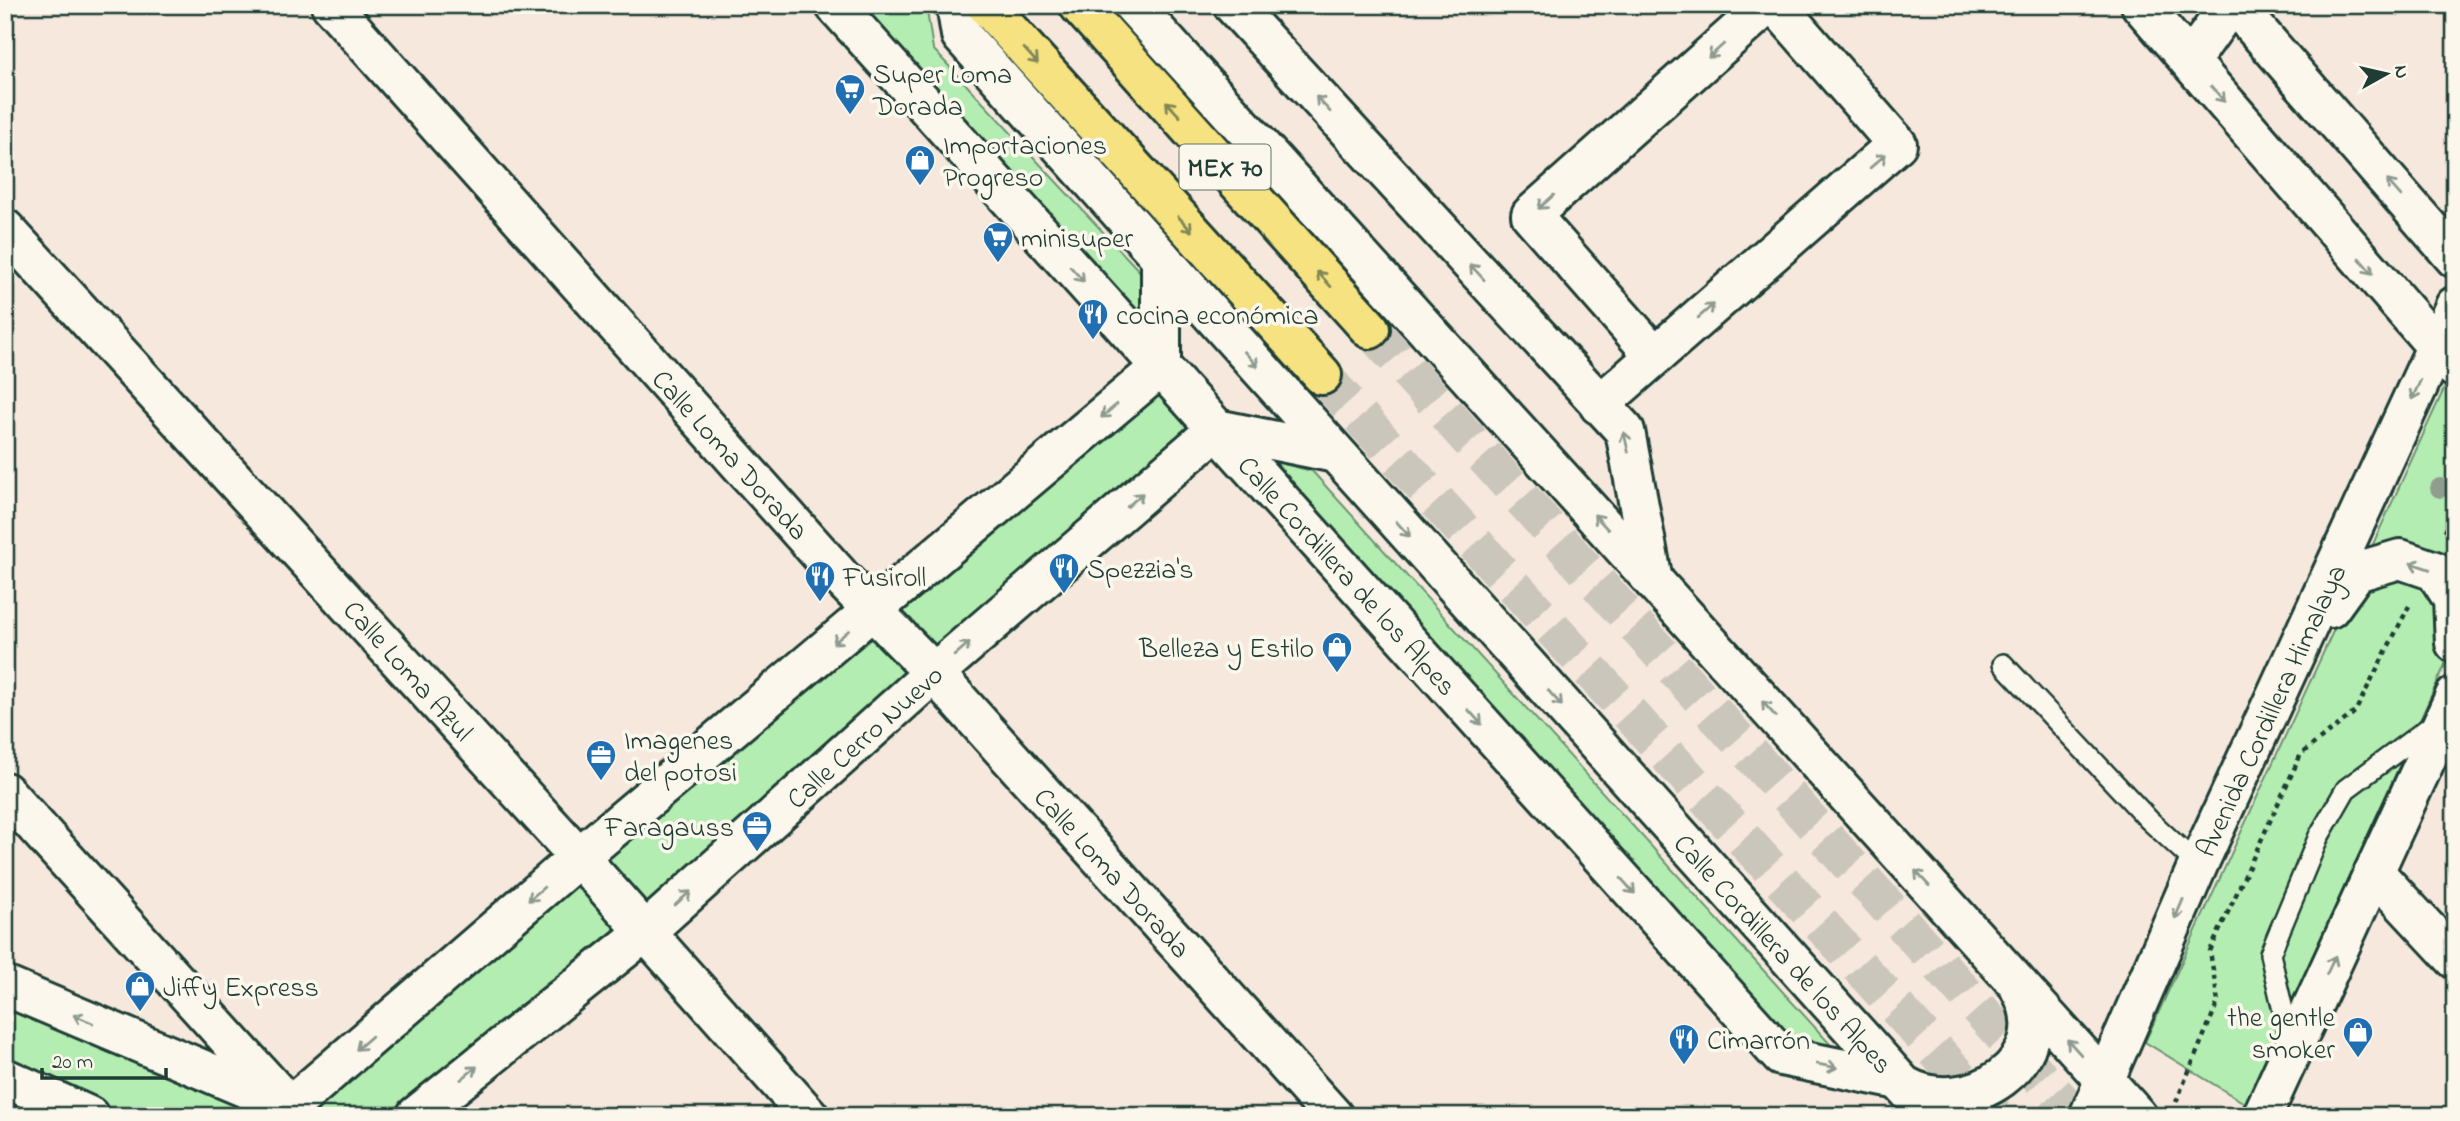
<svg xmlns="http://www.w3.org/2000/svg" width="2460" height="1121" font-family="'Indie Flower',sans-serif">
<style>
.green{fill:#b4edb1;stroke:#6a9572;stroke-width:2}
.building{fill:#e4aaa1;stroke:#1f3d34;stroke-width:2}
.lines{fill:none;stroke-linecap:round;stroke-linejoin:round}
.motorway-tunnel{stroke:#cbc6bb;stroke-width:38;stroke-dasharray:38 19;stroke-linecap:butt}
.service-casing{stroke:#1f3d34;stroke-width:24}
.minor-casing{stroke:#1f3d34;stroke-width:44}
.tertiary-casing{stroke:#1f3d34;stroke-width:44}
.secondary-casing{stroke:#1f3d34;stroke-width:44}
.motorway-casing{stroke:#1f3d34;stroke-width:44}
.path{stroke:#1f3d34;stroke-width:4.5;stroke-dasharray:5 5;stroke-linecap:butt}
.service{stroke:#fbf7ec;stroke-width:19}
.minor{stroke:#fbf7ec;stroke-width:38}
.tertiary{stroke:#fbf7ec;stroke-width:38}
.secondary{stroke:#fbf7ec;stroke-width:38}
.motorway{stroke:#f6e281;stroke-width:38}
.tree{fill:#909d8e}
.oneway{stroke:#8d9a90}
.oneway2{stroke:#808757}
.labels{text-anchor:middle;stroke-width:7;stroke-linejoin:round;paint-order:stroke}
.shield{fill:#fbf7ec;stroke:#61756b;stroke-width:2}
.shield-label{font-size:26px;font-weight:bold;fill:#1f3d34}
.poi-label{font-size:28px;fill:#1f3d34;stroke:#fbf7ec;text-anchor:start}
.street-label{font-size:28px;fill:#1f3d34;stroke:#fbf7ec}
</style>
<rect width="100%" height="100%" fill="#f6e8dd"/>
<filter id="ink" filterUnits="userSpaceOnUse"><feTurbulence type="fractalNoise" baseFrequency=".0143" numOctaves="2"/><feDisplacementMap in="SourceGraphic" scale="14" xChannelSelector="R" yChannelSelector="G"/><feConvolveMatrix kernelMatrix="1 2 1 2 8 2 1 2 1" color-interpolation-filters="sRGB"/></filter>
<g filter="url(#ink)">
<path class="green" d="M856 5H926L933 49 1143 275V323Z
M2455 365V643L2246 1104 2145 1042Z
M1161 367 1223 424 416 1116H89L5 1078V986L290 1107Z
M1275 462 1312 471 1839 1054 1791 1040Z"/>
<path class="building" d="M503 1106 510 1116H484Z"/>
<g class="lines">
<path class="motorway-tunnel" d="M1370 329 2075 1116
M1322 375 1995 1116"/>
<g class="service-casing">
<path id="service" d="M2003 664 2149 820 2198 865
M2291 1045 2270 954 2319 836 2346 789 2435 723"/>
</g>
<g class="minor-casing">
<path id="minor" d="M331 5 846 583 934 673 1333 1116
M835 5 1781 1056 1898 1080
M1233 5 1625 431 1653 581
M2190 61 2230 5
M5 229 579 857 809 1116
M1655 356 1531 215 1767 5
M1599 405 1897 144 1776 5
M5 792 290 1107
M2374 872 2455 959
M5 986 279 1102
M5 1078 89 1116
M279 1116 579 857 1161 367V258
M416 1116 644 933 934 673 1217 429 1335 453"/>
</g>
<g class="tertiary-casing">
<path id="tertiary" d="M2141 5 2455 368
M2235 5 2455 258"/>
</g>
<g class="secondary-casing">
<path id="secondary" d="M956 5 961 35 1931 1116
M1133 5 2137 1116
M2330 608 2356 572 2400 559 2435 571 2453 599 2455 643
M1905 1086C1967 1121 2062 1061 2020 989
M2089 1116 2198 865 2455 306
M2262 1116 2455 696"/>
</g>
<g class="motorway-casing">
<path id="motorway" d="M986 5 1322 375
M1079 5 1370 329"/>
</g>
<path class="path" d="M2445 532 2455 510
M2176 1102 2218 1002 2210 951 2301 754 2355 712 2409 606"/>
<use href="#service" class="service"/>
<use href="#minor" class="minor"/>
<use href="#tertiary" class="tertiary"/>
<use href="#secondary" class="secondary"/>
<use href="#motorway" class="motorway"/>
</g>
<circle class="tree" cx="2440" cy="488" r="10"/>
<defs><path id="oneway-shaft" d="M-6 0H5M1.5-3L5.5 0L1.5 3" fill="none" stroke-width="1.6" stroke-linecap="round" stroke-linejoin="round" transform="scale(1.75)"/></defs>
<g class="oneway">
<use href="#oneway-shaft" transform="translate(1716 51) rotate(138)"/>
<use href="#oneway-shaft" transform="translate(2218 94) rotate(49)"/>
<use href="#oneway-shaft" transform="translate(1323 104) rotate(-133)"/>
<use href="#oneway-shaft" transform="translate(1878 161) rotate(-41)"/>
<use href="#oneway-shaft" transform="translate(2394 188) rotate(-131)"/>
<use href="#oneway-shaft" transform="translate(1546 202) rotate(138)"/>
<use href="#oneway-shaft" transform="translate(2366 266) rotate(49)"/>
<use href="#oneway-shaft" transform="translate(1477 272) rotate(-133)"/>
<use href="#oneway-shaft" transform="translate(1077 274) rotate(48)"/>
<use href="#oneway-shaft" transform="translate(1706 311) rotate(-41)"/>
<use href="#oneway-shaft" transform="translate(1251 359) rotate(48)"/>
<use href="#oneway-shaft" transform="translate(2416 390) rotate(115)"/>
<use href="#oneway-shaft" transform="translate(1109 411) rotate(140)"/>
<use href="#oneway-shaft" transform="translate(1626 442) rotate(-103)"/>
<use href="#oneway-shaft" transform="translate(1135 500) rotate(-41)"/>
<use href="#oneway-shaft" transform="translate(1601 522) rotate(-132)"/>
<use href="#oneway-shaft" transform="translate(1403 529) rotate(48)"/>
<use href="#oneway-shaft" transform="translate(2420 566) rotate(-161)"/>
<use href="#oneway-shaft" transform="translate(841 637) rotate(140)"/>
<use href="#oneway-shaft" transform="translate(962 649) rotate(-41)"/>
<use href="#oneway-shaft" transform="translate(1555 698) rotate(48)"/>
<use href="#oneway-shaft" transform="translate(1769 709) rotate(-132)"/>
<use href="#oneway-shaft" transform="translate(1475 717) rotate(48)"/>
<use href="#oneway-shaft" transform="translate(1922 878) rotate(-132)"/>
<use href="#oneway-shaft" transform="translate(1628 886) rotate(48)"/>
<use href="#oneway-shaft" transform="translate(536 894) rotate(139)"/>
<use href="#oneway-shaft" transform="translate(683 898) rotate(-42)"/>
<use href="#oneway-shaft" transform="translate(2179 909) rotate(113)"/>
<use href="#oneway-shaft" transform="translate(2331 965) rotate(-65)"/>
<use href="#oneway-shaft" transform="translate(83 1019) rotate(-157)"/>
<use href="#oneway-shaft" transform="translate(364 1043) rotate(139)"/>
<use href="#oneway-shaft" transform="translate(2074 1047) rotate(-132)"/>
<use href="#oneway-shaft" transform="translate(1827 1066) rotate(11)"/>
<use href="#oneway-shaft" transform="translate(469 1073) rotate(-39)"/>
</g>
<g class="oneway2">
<use href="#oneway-shaft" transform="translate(1031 56) rotate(48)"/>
<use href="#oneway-shaft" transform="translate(1173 109) rotate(-132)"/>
<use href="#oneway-shaft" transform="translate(1185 224) rotate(48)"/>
<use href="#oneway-shaft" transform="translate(1324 279) rotate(-132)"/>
</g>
</g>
<defs>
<g id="supermarket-pin" transform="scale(1.575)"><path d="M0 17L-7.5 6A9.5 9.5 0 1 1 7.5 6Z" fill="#1f6fb2" stroke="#fbf7ec"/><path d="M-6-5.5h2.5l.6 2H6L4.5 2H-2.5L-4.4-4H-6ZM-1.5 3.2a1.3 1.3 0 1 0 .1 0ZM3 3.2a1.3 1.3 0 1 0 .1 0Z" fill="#fff"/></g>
<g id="shop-pin" transform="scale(1.575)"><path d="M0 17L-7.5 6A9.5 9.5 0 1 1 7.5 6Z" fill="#1f6fb2" stroke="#fbf7ec"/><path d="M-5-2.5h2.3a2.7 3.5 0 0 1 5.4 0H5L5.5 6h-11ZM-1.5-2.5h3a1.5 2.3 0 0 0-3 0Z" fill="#fff"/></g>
<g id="restaurant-pin" transform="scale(1.575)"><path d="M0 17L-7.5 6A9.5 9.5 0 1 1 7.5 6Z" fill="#1f6fb2" stroke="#fbf7ec"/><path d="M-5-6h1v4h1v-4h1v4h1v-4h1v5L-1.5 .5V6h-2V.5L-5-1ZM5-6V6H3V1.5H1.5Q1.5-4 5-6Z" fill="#fff"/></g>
<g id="office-pin" transform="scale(1.575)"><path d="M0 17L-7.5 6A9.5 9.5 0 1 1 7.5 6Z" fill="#1f6fb2" stroke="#fbf7ec"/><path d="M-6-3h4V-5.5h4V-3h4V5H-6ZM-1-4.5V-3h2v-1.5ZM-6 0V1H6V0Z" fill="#fff"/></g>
</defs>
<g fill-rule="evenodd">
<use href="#supermarket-pin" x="850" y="89"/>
<use href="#shop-pin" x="920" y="160"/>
<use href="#supermarket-pin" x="998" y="237"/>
<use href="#restaurant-pin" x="1093" y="314"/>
<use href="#restaurant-pin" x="1064" y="568"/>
<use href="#restaurant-pin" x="820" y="576"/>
<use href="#shop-pin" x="1337" y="647"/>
<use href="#office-pin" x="601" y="755"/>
<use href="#office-pin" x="757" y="826"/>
<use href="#shop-pin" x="140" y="986"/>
<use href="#shop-pin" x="2358" y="1032"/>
<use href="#restaurant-pin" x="1684" y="1039"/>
</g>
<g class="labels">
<rect class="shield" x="1179.5" y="144.5" width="91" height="45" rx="5"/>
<g class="shield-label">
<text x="1225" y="176">MEX 70</text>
</g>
<g class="poi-label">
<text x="873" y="83">Super Loma<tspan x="873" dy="32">Dorada</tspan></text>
<text x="943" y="154">Importaciones<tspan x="943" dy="32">Progreso</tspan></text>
<text x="1021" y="247">minisuper</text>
<text x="1116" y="324">cocina económica</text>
<text x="1087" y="578">Spezzia's</text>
<text x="843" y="586">Fusiroll</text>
<text x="1314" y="657" text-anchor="end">Belleza y Estilo</text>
<text x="624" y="749">Imagenes<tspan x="624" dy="32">del potosi</tspan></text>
<text x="734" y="836" text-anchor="end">Faragauss</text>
<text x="163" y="996">Jiffy Express</text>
<text x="2335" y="1026" text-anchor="end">the gentle<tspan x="2335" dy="32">smoker</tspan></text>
<text x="1707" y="1049">Cimarrón</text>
</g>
<g class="street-label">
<text transform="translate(731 454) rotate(48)" y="10">Calle Loma Dorada</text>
<text transform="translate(1348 575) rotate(48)" y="10">Calle Cordillera de los Alpes</text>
<text transform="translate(409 670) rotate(48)" y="10">Calle Loma Azul</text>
<text transform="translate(2270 710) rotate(-65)" y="10">Avenida Cordillera Himalaya</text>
<text transform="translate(864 736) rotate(-42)" y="10">Calle Cerro Nuevo</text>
<text transform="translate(1113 872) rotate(48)" y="10">Calle Loma Dorada</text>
<text transform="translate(1784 953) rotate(48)" y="10">Calle Cordillera de los Alpes</text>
</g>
</g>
<rect width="2460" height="1121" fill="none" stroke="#fbf7ec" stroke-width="28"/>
<rect x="14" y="14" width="2432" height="1093" fill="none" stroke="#1f3d34" stroke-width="2.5" filter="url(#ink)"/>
<g transform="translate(2386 74) rotate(82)" stroke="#fbf7ec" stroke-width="5" paint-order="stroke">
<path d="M0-5L12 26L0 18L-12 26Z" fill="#1f3d34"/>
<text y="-10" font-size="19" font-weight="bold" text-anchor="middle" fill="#1f3d34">N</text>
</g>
<path d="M42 1068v10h124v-10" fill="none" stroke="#1f3d34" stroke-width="3.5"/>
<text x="52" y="1068" font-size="21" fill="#1f3d34" stroke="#fbf7ec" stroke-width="5" paint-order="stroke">20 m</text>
</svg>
